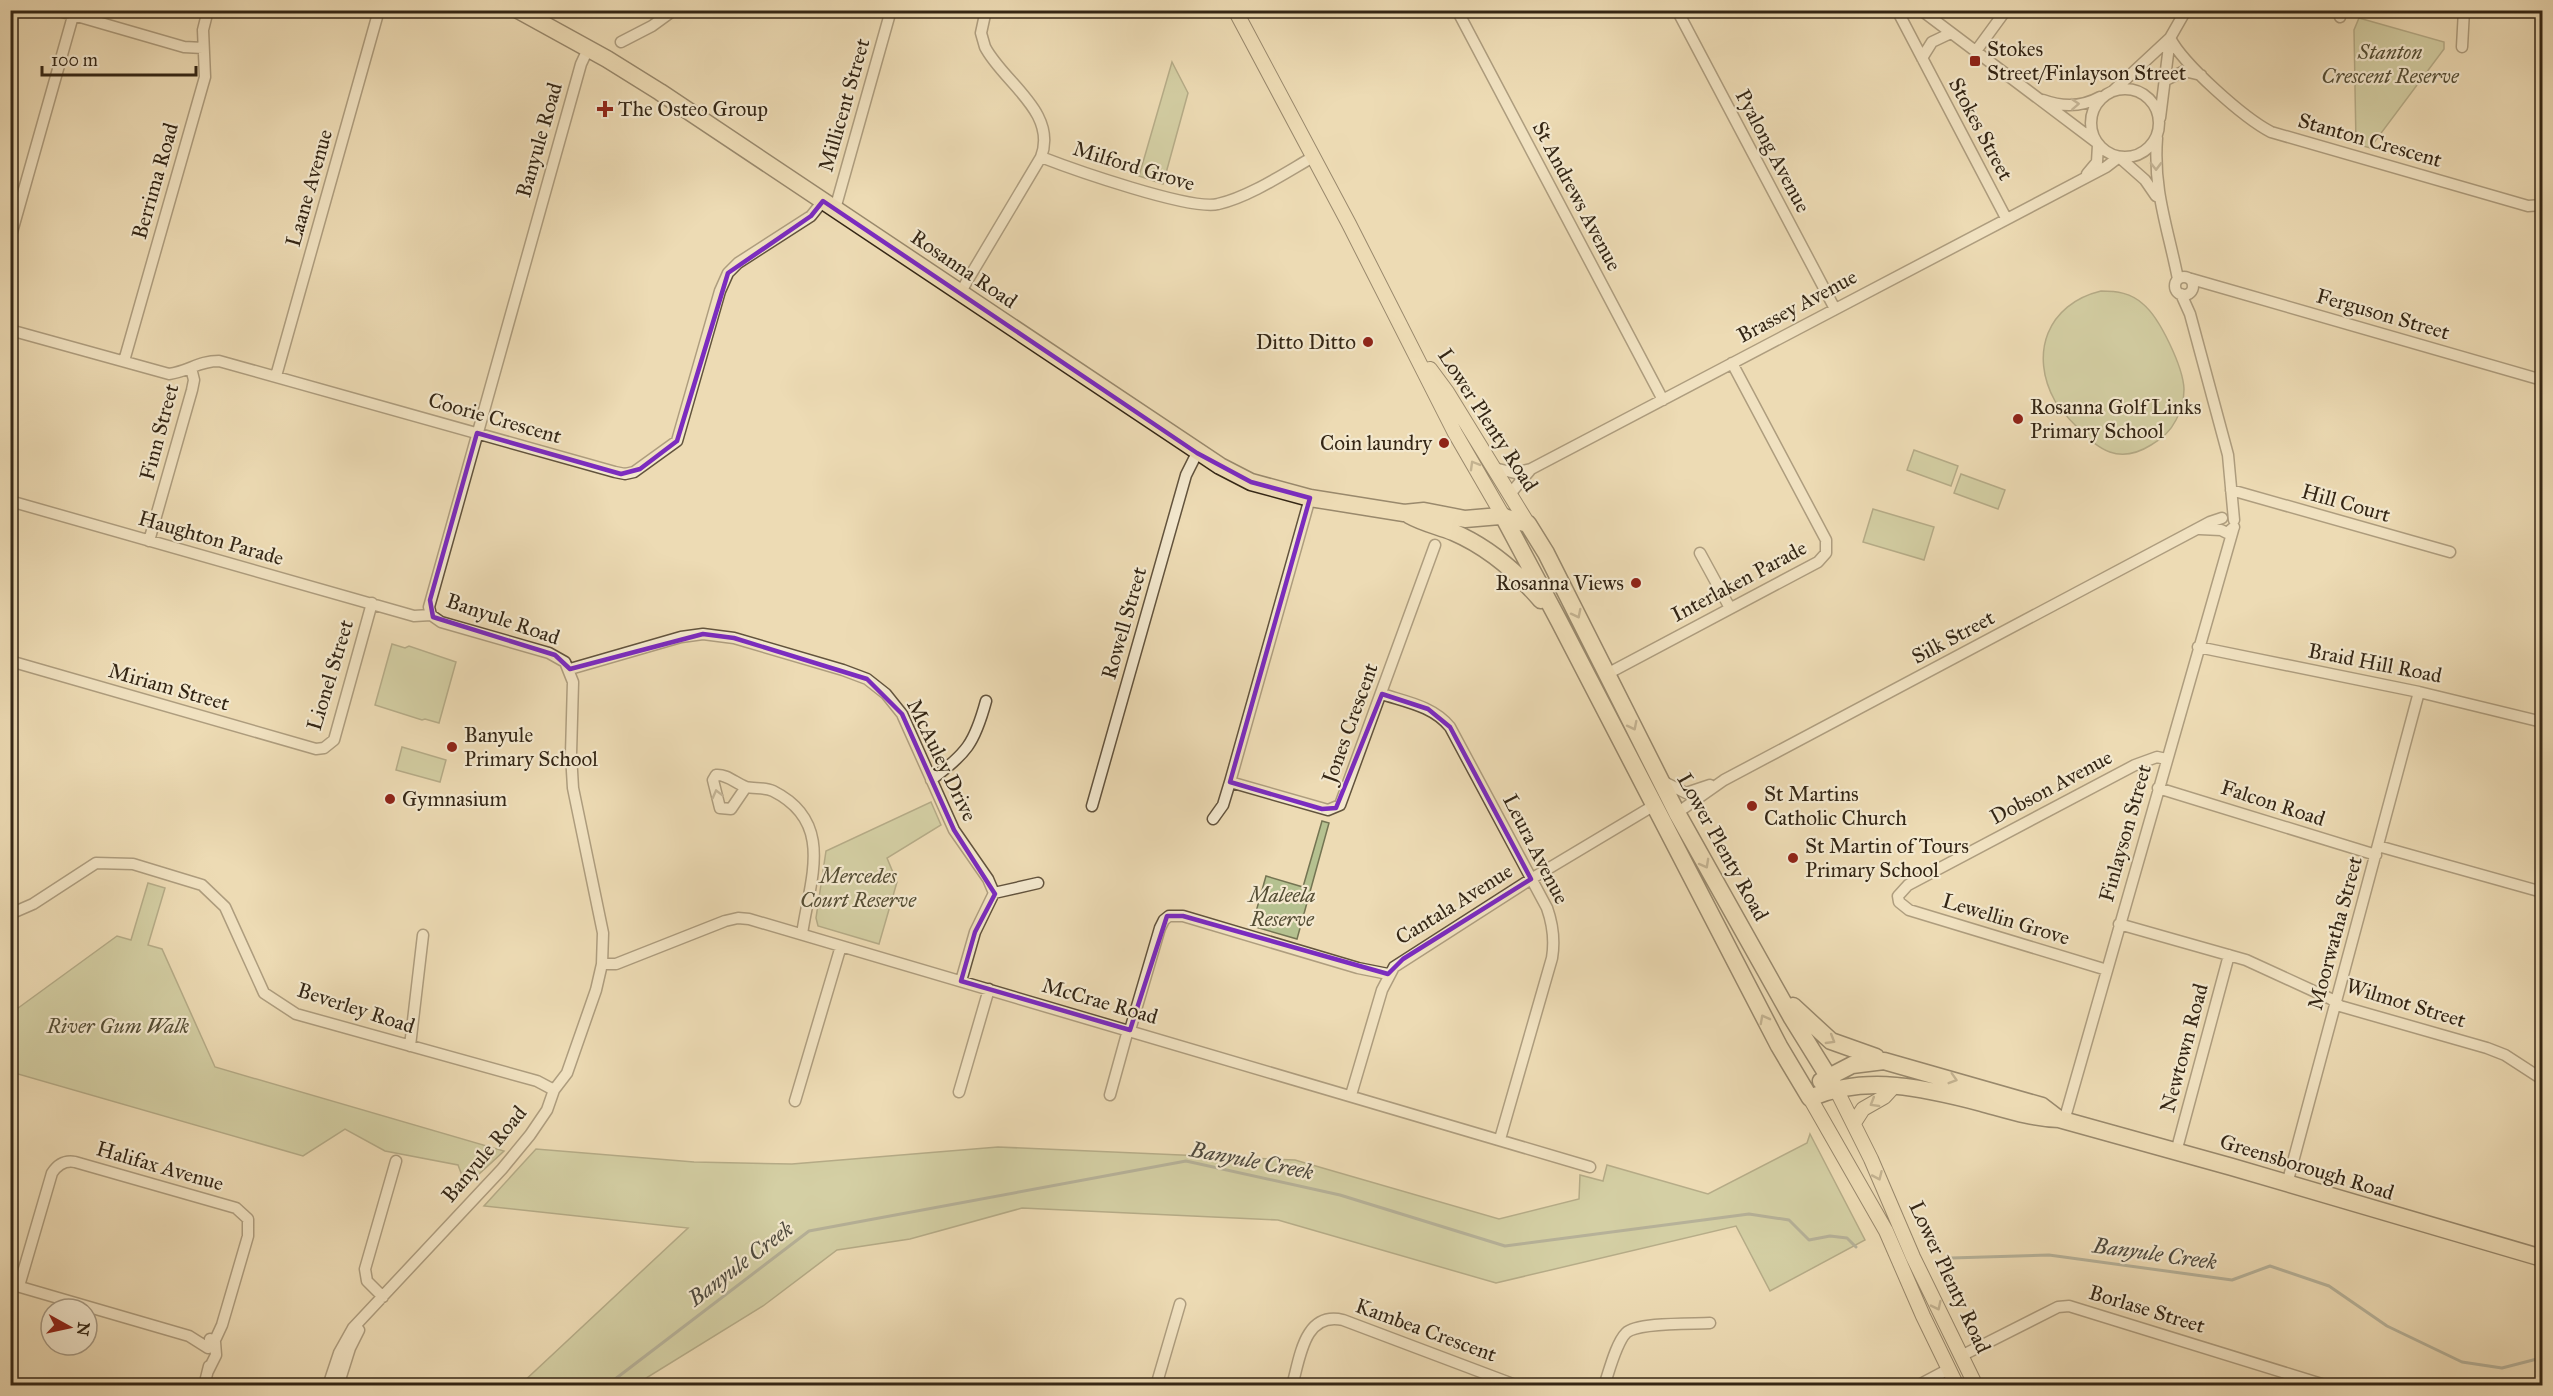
<svg xmlns="http://www.w3.org/2000/svg" width="2553" height="1396" font-family="'IM FELL Great Primer',serif">
<style>
.green{fill:#b5c190;stroke:#747452;stroke-width:1.5}
.lines{fill:none;stroke-linecap:round;stroke-linejoin:round}
.stream{stroke:#747e77;stroke-width:3}
.minor-casing{stroke:#62533d;stroke-width:13}
.major-casing{stroke:#342615;stroke-width:16}
.highway-casing{stroke:#342615;stroke-width:19}
.minor{stroke:#f3e8ce;stroke-width:10}
.major{stroke:#eddbb4;stroke-width:14}
.highway{stroke:#eddbb4;stroke-width:16}
.oneway{stroke:#948772}
.oneway2{stroke:#908064}
.marked{fill:none;stroke:#7b2cbf;stroke-width:4.5;stroke-linejoin:round}
.poi-dot{fill:#8f2418;stroke:#f3e8ce;stroke-width:2}
.labels{text-anchor:middle;stroke-width:4.5;stroke-linejoin:round;paint-order:stroke}
.poi-label{font-size:21px;fill:#342615;stroke:#f3e8ce;text-anchor:start}
.park-label{font-size:21px;font-style:italic;fill:#544d34;stroke:#f3e8ce}
.street-label{font-size:21px;fill:#342615;stroke:#f3e8ce}
.water-label{font-size:22px;font-style:italic;fill:#4f4a3e;stroke:#f3e8ce}
</style>
<rect width="100%" height="100%" fill="#eddbb4"/>
<filter id="stains"><feTurbulence type="fractalNoise" baseFrequency=".00333" numOctaves="4"/><feColorMatrix values="0 0 0 0 .2 0 0 0 0 .09 0 0 0 0 .02 0 0 0 .5 -.17"/></filter>
<radialGradient id="worn" r=".72"><stop offset=".6" stop-color="#630" stop-opacity="0"/><stop offset="1" stop-color="#630" stop-opacity=".3"/></radialGradient>
<path class="green" d="M2359 18 2444 42V49L2370 148 2356 144 2354 30Z
M1172 62 1188 93 1163 184 1139 176Z
M2101 291C2117 291 2131 293 2143 304 2160 318 2183 367 2184 389 2184 400 2181 411 2176 420 2170 432 2162 439 2151 445 2119 465 2098 450 2076 426 2069 419 2060 410 2055 401 2029 354 2047 304 2101 291Z
M1914 450 1958 466 1951 486 1907 470Z
M1961 474 2005 490 1998 509 1954 493Z
M1873 509 1934 527 1924 560 1863 542Z
M392 644 405 648 409 646 456 662 439 723 425 719 422 720 375 705Z
M402 747 446 760 440 782 396 770Z
M931 802 941 825 887 858 897 882 879 944 818 926 816 918 826 851Z
M1322 821 1329 823 1297 939 1252 926 1266 876 1303 887Z
M148 883 165 888 148 945 162 949 215 1067 504 1151 466 1186 458 1165 385 1151 345 1129 303 1156 11 1072V1010L14 1011 117 936 131 940Z
M1810 1134 1865 1240 1770 1291 1736 1226 1496 1283 1278 1220 1022 1208 910 1239 837 1250 763 1306 635 1385H520L688 1228 484 1206 536 1149 694 1162 792 1164 998 1147 1295 1160 1499 1219 1579 1199 1580 1175 1603 1181 1607 1165 1708 1194 1807 1143Z"/>
<g class="lines">
<path class="stream" d="M1951 1258 2049 1255 2232 1280 2270 1266 2329 1286 2387 1326 2462 1362 2502 1368 2537 1359 2542 1360
M606 1386 809 1231 1186 1161 1340 1195 1505 1246 1749 1214 1789 1220 1809 1240 1830 1236 1847 1238 1856 1247"/>
<g class="minor-casing">
<path id="minor" d="M56 10 184 47 203 48
M1457 10 1663 400
M1677 10 1835 309
M1897 10 2006 218
M1921 10 2096 142
M2338 10 2340 17
M2170 38C2183 64 2244 118 2271 132L2528 206 2542 205
M621 42 652 26 674 10
M2462 47 2464 10
M1976 51 2006 10
M1922 58 1932 42 1951 33
M2166 80 2184 71 2201 75
M2091 123a34 34 0 1 1 68 0a34 34 0 1 1-68 0Z
M2113 91 2170 38 2186 10
M2043 100C2062 107 2082 107 2100 97
M2160 118 2170 38
M2157 138C2153 191 2168 228 2178 279
M1041 157C1072 169 1191 211 1218 204 1249 197 1285 173 1313 157
M2119 157 2145 180 2156 196
M2087 174 2097 162 2098 145
M835 209 891 10
M10 239 73 16
M2175 286a9 9 0 1 1 18 0a9 9 0 1 1-18 0Z
M2188 278 2542 380
M960 293 1041 157C1058 112 1003 82 985 47L981 33 986 10
M2181 294 2190 314 2228 455 2234 520
M10 330 169 374C190 371 198 361 219 361L615 472 625 474 634 472 677 441 720 291 728 273 738 263 811 216 823 201
M124 361 205 77 203 30 208 10
M276 376 379 10
M1494 468 1515 473 1531 469 2106 167 2119 157
M2231 490 2450 552
M1510 494 1531 469
M1310 498 1230 782 1328 810 1340 805 1435 545
M10 501 414 616 431 615
M2200 529 2221 530 2227 533 2234 527
M149 541 192 390 194 380 191 368
M1700 553 1730 608
M2198 647 2419 692 2542 722
M10 661 316 749 324 748 334 740 372 603
M570 669 681 637 703 634 734 638 843 670 867 679 886 694 902 714 954 830 988 879 994 893 975 932 961 981
M1607 674 1818 562 1826 553V540L1732 363
M1382 694C1406 702 1433 706 1450 727L1547 908C1553 925 1555 940 1552 958L1500 1139
M931 780C967 752 974 745 986 701
M1660 780 1686 793 1710 785
M746 787 731 809 720 808 713 780 716 775C727 774 735 783 746 787 754 789 765 787 773 791 835 822 810 879 802 934
M2158 788 2376 855
M1092 806 1186 475 1197 453
M1677 813 1724 780 2210 522 2222 518
M1213 819 1223 805 1230 782
M2378 846 2542 892
M994 893 1038 883
M10 914 33 904 96 863 133 864 202 885 225 907 264 993 296 1014 537 1081 554 1090
M2119 924 2246 960 2331 999 2340 1006 2487 1048 2505 1055 2542 1079
M602 964H616L725 921 738 918 749 919 1590 1167
M2107 970 1909 910 1899 902 1898 896 1908 885 2135 765 2157 757 2166 759
M1130 1030 1160 928 1164 920 1169 916H1183L1358 968 1388 974
M410 1046 423 935
M959 1092 989 989
M1110 1095 1128 1030
M1351 1095 1382 990 1394 967 1531 879 1653 806
M795 1101 841 946
M2064 1121 2233 530
M2176 1152 2229 955
M2287 1184 2419 692
M10 1284 189 1336 208 1348
M19 1286 52 1173C58 1164 65 1160 75 1162L236 1208 248 1219V1236L222 1325 216 1338 208 1348
M383 1297 367 1281 365 1269 396 1161
M1961 1356 2058 1307 2069 1306 2328 1386
M208 1371 216 1355 215 1342 210 1339
M204 1386 209 1366
M328 1386 339 1353 353 1328 502 1169 530 1135 547 1110 554 1090 567 1073 596 990 602 964 603 933 573 788 571 754 573 682 565 662 549 653 441 622 431 615 429 607 581 64 588 49
M338 1386 350 1348 359 1330
M958 1386H1016
M1156 1386 1180 1304
M1292 1386C1300 1358 1304 1311 1343 1320L1518 1386
M1604 1386C1609 1372 1616 1343 1626 1333 1637 1322 1692 1324 1710 1323
M1917 1386 1949 1369"/>
</g>
<g class="major-casing">
<path id="major" d="M1235 10 1349 224 1455 433 1503 516
M1430 369 1447 392 1528 524
M1836 1089 1871 1159 1913 1257 1976 1386
M1810 1098 1886 1231 1923 1316 1957 1386
M1854 1123 1863 1109 1884 1097 1895 1085"/>
</g>
<g class="highway-casing">
<path id="highway" d="M518 10 607 59 660 92 1220 466 1251 482 1310 498 1404 513 1424 511 1465 519 1500 516 1528 524 1546 553 1677 813 1792 1018 1836 1089
M1409 515C1423 523 1438 526 1453 532 1488 547 1516 571 1541 600
M1503 516 1559 621 1779 1046 1810 1098C1867 1074 1924 1088 1982 1103 2008 1110 2032 1118 2059 1119L2232 1167 2542 1258
M1793 1006 1831 1041 1876 1057
M1821 1081 1852 1065 1884 1061 2042 1106 2059 1119"/>
</g>
<use href="#minor" class="minor"/>
<use href="#major" class="major"/>
<use href="#highway" class="highway"/>
</g>
<defs><path id="oneway-chevron" d="M-2-3.5L2.5 0L-2 3.5" fill="none" stroke-width="1.6" stroke-linecap="round" stroke-linejoin="round" transform="scale(1.5)"/></defs>
<g class="oneway">
<use href="#oneway-chevron" transform="translate(2075 104) rotate(-3)"/>
<use href="#oneway-chevron" transform="translate(2156 166) rotate(89)"/>
<use href="#oneway-chevron" transform="translate(717 794) rotate(-104)"/>
</g>
<g class="oneway2">
<use href="#oneway-chevron" transform="translate(1474 465) rotate(-120)"/>
<use href="#oneway-chevron" transform="translate(1577 614) rotate(63)"/>
<use href="#oneway-chevron" transform="translate(1633 726) rotate(63)"/>
<use href="#oneway-chevron" transform="translate(1705 864) rotate(61)"/>
<use href="#oneway-chevron" transform="translate(1764 1019) rotate(-118)"/>
<use href="#oneway-chevron" transform="translate(1831 1040) rotate(31)"/>
<use href="#oneway-chevron" transform="translate(1953 1079) rotate(17)"/>
<use href="#oneway-chevron" transform="translate(1874 1103) rotate(149)"/>
<use href="#oneway-chevron" transform="translate(1878 1176) rotate(66)"/>
<use href="#oneway-chevron" transform="translate(1937 1306) rotate(64)"/>
</g>
<path d="M0 0H2553V1396H0ZM823 201 1197 453 1251 482 1310 498 1230 782 1322 809 1336 808 1382 694 1428 709 1450 727 1531 879 1403 959 1388 974 1183 916H1167L1130 1030 961 981 975 932 995 894 954 830 902 714 867 679 734 638 703 634 570 669 555 655 433 617 430 600 477 433 621 474 640 469 677 441 728 273 811 216Z" fill="#eddbb4" fill-opacity=".55" fill-rule="evenodd"/>
<path class="marked" d="M823 201 1197 453 1251 482 1310 498 1230 782 1322 809 1336 808 1382 694 1428 709 1450 727 1531 879 1403 959 1388 974 1183 916H1167L1130 1030 961 981 975 932 995 894 954 830 902 714 867 679 734 638 703 634 570 669 555 655 433 617 430 600 477 433 621 474 640 469 677 441 728 273 811 216Z"/>
<g class="poi-dot">
<rect x="1969" y="55" width="12" height="12" rx="3"/>
<path d="M602 100h6v6h6v6h-6v6h-6v-6h-6v-6h6z"/>
<circle cx="1368" cy="342" r="6"/>
<circle cx="2018" cy="419" r="6"/>
<circle cx="1444" cy="443" r="6"/>
<circle cx="1636" cy="583" r="6"/>
<circle cx="452" cy="747" r="6"/>
<circle cx="390" cy="799" r="6"/>
<circle cx="1752" cy="806" r="6"/>
<circle cx="1793" cy="858" r="6"/>
</g>
<g class="labels">
<g class="poi-label">
<text x="1987" y="56">Stokes<tspan x="1987" dy="24">Street/Finlayson Street</tspan></text>
<text x="618" y="116">The Osteo Group</text>
<text x="1356" y="349" text-anchor="end">Ditto Ditto</text>
<text x="2030" y="414">Rosanna Golf Links<tspan x="2030" dy="24">Primary School</tspan></text>
<text x="1432" y="450" text-anchor="end">Coin laundry</text>
<text x="1624" y="590" text-anchor="end">Rosanna Views</text>
<text x="464" y="742">Banyule<tspan x="464" dy="24">Primary School</tspan></text>
<text x="1764" y="801">St Martins<tspan x="1764" dy="24">Catholic Church</tspan></text>
<text x="402" y="806">Gymnasium</text>
<text x="1805" y="853">St Martin of Tours<tspan x="1805" dy="24">Primary School</tspan></text>
</g>
<g class="park-label">
<text x="2390" y="59">Stanton<tspan x="2390" dy="24">Crescent Reserve</tspan></text>
<text x="858" y="883">Mercedes<tspan x="858" dy="24">Court Reserve</tspan></text>
<text x="1282" y="902">Maleela<tspan x="1282" dy="24">Reserve</tspan></text>
<text x="118" y="1033">River Gum Walk</text>
</g>
<g class="street-label">
<text transform="translate(844 105) rotate(-74)" y="7">Millicent Street</text>
<text transform="translate(1981 129) rotate(62)" y="7">Stokes Street</text>
<text transform="translate(539 140) rotate(-74)" y="7">Banyule Road</text>
<text transform="translate(2370 140) rotate(16)" y="7">Stanton Crescent</text>
<text transform="translate(1773 151) rotate(62)" y="7">Pyalong Avenue</text>
<text transform="translate(1134 166) rotate(17)" y="7">Milford Grove</text>
<text transform="translate(155 181) rotate(-74)" y="7">Berrima Road</text>
<text transform="translate(309 188) rotate(-74)" y="7">Laane Avenue</text>
<text transform="translate(1577 196) rotate(62)" y="7">St Andrews Avenue</text>
<text transform="translate(964 269) rotate(34)" y="7">Rosanna Road</text>
<text transform="translate(1797 306) rotate(-28)" y="7">Brassey Avenue</text>
<text transform="translate(2383 314) rotate(16)" y="7">Ferguson Street</text>
<text transform="translate(495 418) rotate(16)" y="7">Coorie Crescent</text>
<text transform="translate(1488 420) rotate(57)" y="7">Lower Plenty Road</text>
<text transform="translate(159 432) rotate(-75)" y="7">Finn Street</text>
<text transform="translate(2346 503) rotate(16)" y="7">Hill Court</text>
<text transform="translate(211 538) rotate(16)" y="7">Haughton Parade</text>
<text transform="translate(1739 581) rotate(-28)" y="7">Interlaken Parade</text>
<text transform="translate(503 619) rotate(19)" y="7">Banyule Road</text>
<text transform="translate(1124 623) rotate(-74)" y="7">Rowell Street</text>
<text transform="translate(1953 637) rotate(-28)" y="7">Silk Street</text>
<text transform="translate(2375 663) rotate(11)" y="7">Braid Hill Road</text>
<text transform="translate(330 675) rotate(-73)" y="7">Lionel Street</text>
<text transform="translate(169 687) rotate(16)" y="7">Miriam Street</text>
<text transform="translate(1350 723) rotate(-70)" y="7">Jones Crescent</text>
<text transform="translate(942 760) rotate(64)" y="7">McAuley Drive</text>
<text transform="translate(2051 787) rotate(-28)" y="7">Dobson Avenue</text>
<text transform="translate(2273 803) rotate(18)" y="7">Falcon Road</text>
<text transform="translate(2125 833) rotate(-74)" y="7">Finlayson Street</text>
<text transform="translate(1723 847) rotate(61)" y="7">Lower Plenty Road</text>
<text transform="translate(1536 849) rotate(63)" y="7">Leura Avenue</text>
<text transform="translate(1454 904) rotate(-32)" y="7">Cantala Avenue</text>
<text transform="translate(2006 919) rotate(17)" y="7">Lewellin Grove</text>
<text transform="translate(2335 933) rotate(-75)" y="7">Moorwatha Street</text>
<text transform="translate(1100 1001) rotate(16)" y="7">McCrae Road</text>
<text transform="translate(2406 1003) rotate(17)" y="7">Wilmot Street</text>
<text transform="translate(356 1008) rotate(18)" y="7">Beverley Road</text>
<text transform="translate(2184 1048) rotate(-75)" y="7">Newtown Road</text>
<text transform="translate(484 1154) rotate(-50)" y="7">Banyule Road</text>
<text transform="translate(160 1166) rotate(16)" y="7">Halifax Avenue</text>
<text transform="translate(2307 1167) rotate(17)" y="7">Greensborough Road</text>
<text transform="translate(1950 1277) rotate(65)" y="7">Lower Plenty Road</text>
<text transform="translate(2147 1309) rotate(17)" y="7">Borlase Street</text>
<text transform="translate(1426 1330) rotate(20)" y="7">Kambea Crescent</text>
</g>
<g class="water-label">
<text transform="translate(1252 1160) rotate(11)" y="8">Banyule Creek</text>
<text transform="translate(2155 1253) rotate(8)" y="8">Banyule Creek</text>
<text transform="translate(740 1263) rotate(-37)" y="8">Banyule Creek</text>
</g>
</g>
<rect width="2553" height="1396" fill="none" stroke="#eddbb4" stroke-width="36"/>
<rect x="12" y="12" width="2529" height="1372" fill="none" stroke="#342615" stroke-width="3"/>
<rect x="18" y="18" width="2517" height="1360" fill="none" stroke="#342615" stroke-width="1.5"/>
<g transform="translate(69 1327) rotate(98)"><circle r="28" fill="#f3e8ce" stroke="#a79a84" stroke-width="1.5"/>
<path d="M0-4.5L10 22L0 15L-10 22Z" fill="#8f2418"/>
<text y="-9" font-size="16" font-weight="bold" text-anchor="middle" fill="#342615">N</text>
</g>
<path d="M42 66v9h154v-9" fill="none" stroke="#342615" stroke-width="3"/>
<text x="51" y="66" font-size="18" fill="#342615" stroke="#f3e8ce" stroke-width="4.5" paint-order="stroke">100 m</text>
<rect width="100%" height="100%" filter="url(#stains)"/>
<rect width="100%" height="100%" fill="url(#worn)"/>
</svg>
